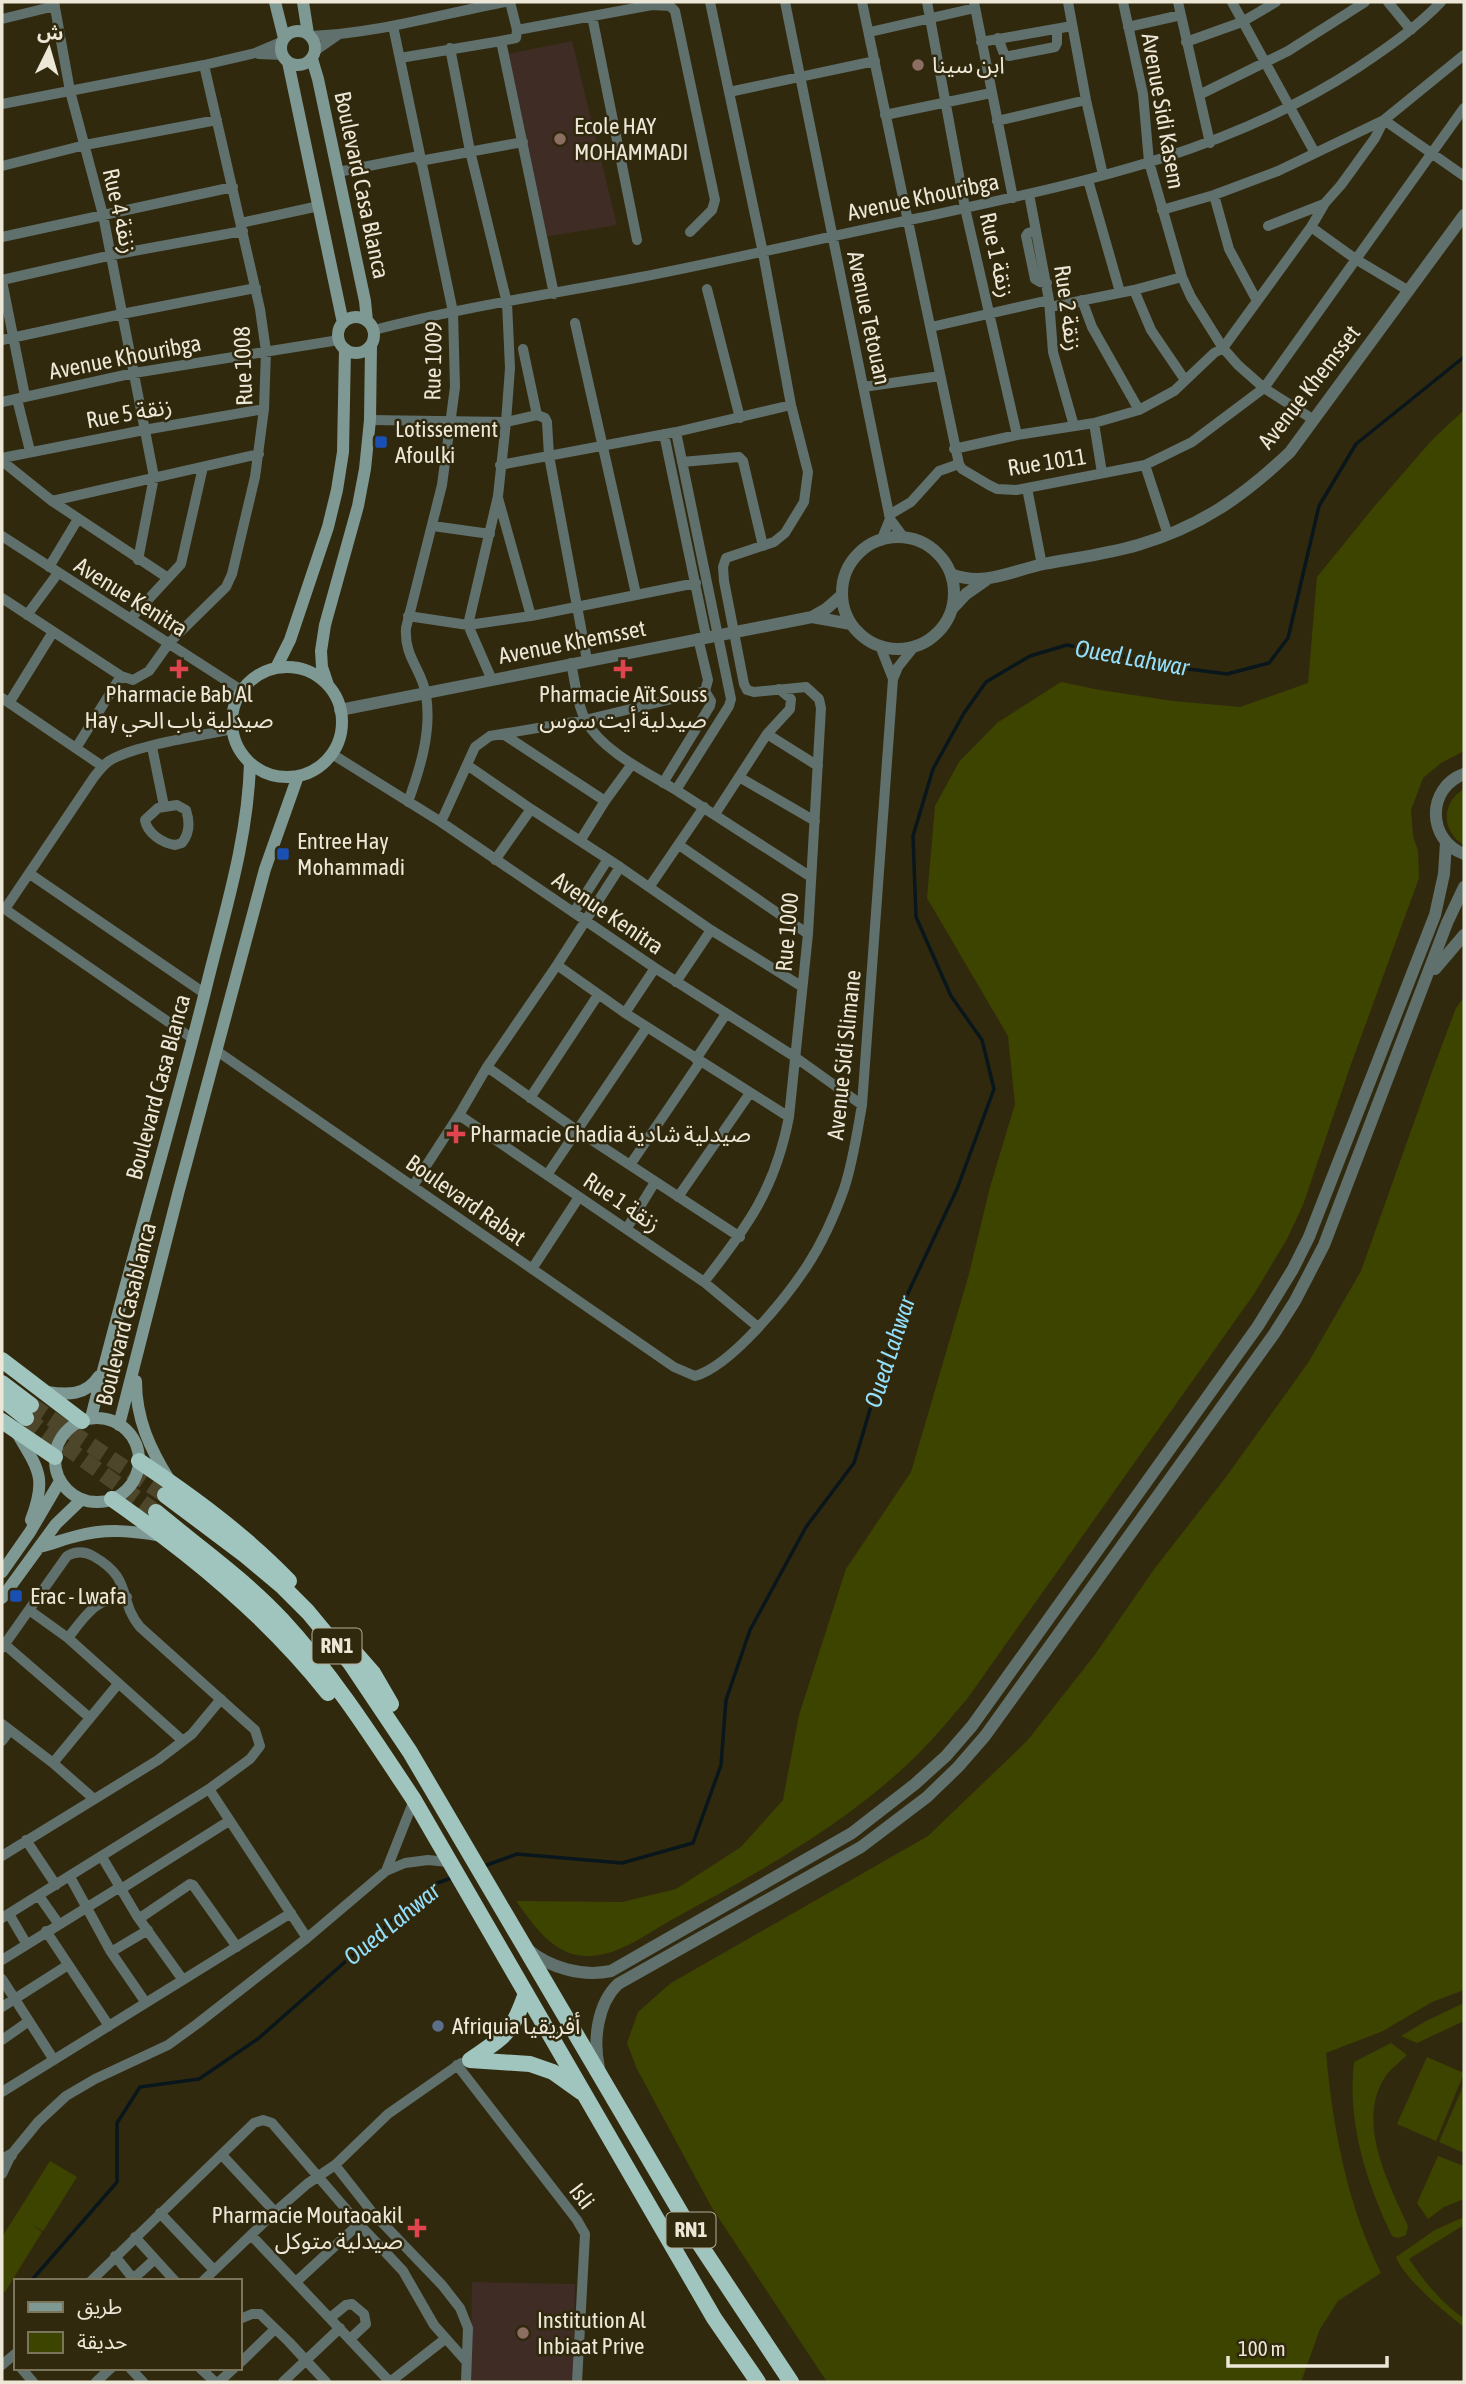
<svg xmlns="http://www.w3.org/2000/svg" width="1466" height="2384" font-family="'Asap Condensed','Noto Sans Arabic',sans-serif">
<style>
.commercial{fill:#3e2c25}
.green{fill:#3d4400}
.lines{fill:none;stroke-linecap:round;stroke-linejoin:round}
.stream{stroke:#09171c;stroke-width:3.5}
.trunk-tunnel{stroke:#4d462b;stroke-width:16;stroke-dasharray:16 8;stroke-linecap:butt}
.minor{stroke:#60706d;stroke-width:10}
.tertiary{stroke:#60706d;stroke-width:12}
.secondary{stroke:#7e9893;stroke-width:12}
.trunk{stroke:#a0c5be;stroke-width:16}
.education-dot{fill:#8d6e63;stroke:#31290d;stroke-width:2.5}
.transit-dot{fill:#1a4fb4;stroke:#31290d;stroke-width:2.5}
.health-dot{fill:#e0444e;stroke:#31290d;stroke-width:2.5}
.service-dot{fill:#5c6f8a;stroke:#31290d;stroke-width:2.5}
.labels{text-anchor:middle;stroke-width:5;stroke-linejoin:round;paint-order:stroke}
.shield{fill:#31290d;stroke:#b4ae9a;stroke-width:2}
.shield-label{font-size:21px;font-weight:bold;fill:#ece7d7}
.poi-label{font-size:23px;fill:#ece7d7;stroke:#31290d;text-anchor:start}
.street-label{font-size:23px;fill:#ece7d7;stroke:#31290d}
.water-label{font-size:24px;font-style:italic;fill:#93dffc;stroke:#31290d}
</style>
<rect width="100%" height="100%" fill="#31290d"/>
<path class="commercial" d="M572 41 617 225 544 237 507 54Z
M472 2282 575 2284 573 2382H470Z"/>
<path class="green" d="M1464 410V751L1441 763 1423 778 1411 810 1413 836 1418 851 1419 878 1350 1067 1303 1205 1287 1239 1254 1294 967 1699C952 1716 937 1735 921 1751 852 1821 761 1871 675 1918 647 1933 617 1958 584 1956 552 1954 533 1924 516 1901L622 1902 676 1889 741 1847 783 1800 799 1715 846 1569 911 1472 969 1274 990 1187 1015 1104 1008 1036 927 898 935 806 959 762 997 723 1061 682 1100 690 1173 701 1240 707 1308 683 1317 577 1373 508 1432 440Z
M1464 789V845C1441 832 1441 802 1464 789Z
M1464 997V1990L1432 2002 1383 2031 1326 2053C1333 2129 1347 2204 1381 2273L1338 2301 1320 2329 1301 2382H827L712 2208 637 2069 627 2043 638 2012 671 1983 928 1836 1027 1741 1094 1656 1155 1568 1226 1477 1308 1363 1361 1271 1433 1069 1456 1008Z
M1464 2003V2021L1417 2043 1401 2036 1426 2021Z
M1391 2043 1407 2055C1401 2061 1393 2067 1387 2074 1354 2120 1389 2184 1408 2226L1406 2235 1398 2238 1392 2236C1366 2181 1347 2123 1354 2062Z
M1427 2057 1464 2073 1436 2141 1397 2124Z
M1464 2084V2153L1439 2142Z
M1438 2156 1464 2166V2199L1444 2207 1428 2219 1417 2203Z
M50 2161 77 2177 43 2231 32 2225 42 2232 5 2292 2 2290V2237Z
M1464 2217V2225L1409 2259C1424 2281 1442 2304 1464 2318V2327C1445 2313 1404 2278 1396 2257L1435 2230Z"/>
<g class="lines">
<path class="stream" d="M484 1866 517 1854 622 1863 693 1843 721 1765 726 1700 750 1630 806 1527 854 1463 900 1310 957 1189 994 1089 982 1040 951 996 916 917 913 836 933 769 964 713 986 682 1030 656 1067 645 1166 666 1227 674 1269 663 1288 638 1319 506 1356 444 1464 357
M31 2281 117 2182V2123L140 2087 199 2079 259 2038 432 1885 454 1877"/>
<path class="trunk-tunnel" d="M31 1405 165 1495
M26 1418 156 1512"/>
<path class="minor" d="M54 2 70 91 103 215 154 477 138 560
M510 2 517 30 652 5 655 2
M785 2 890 519 904 538
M862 2 959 464 962 469 989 485 997 489 1016 490 1145 465 1192 442 1264 388 1464 108
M927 2 965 208 1017 435
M974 2 1013 198
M1068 2 1086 100 1103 175
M1123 2 1143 94 1149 162 1182 277 1191 297 1223 348 1238 365 1264 388 1314 420
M1178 2 1210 143
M1232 2 1315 153
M1388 2 1411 30
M652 5 670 6 675 11 715 200 712 210 690 232
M592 16 637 240
M2 19 55 6
M393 26 453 312 455 387 442 485 406 628C404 658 422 669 426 695 432 731 420 769 408 802
M1128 27 1181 15
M517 30 516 38 501 41 554 294
M870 32 975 8
M310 36C376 34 440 14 505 2
M998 38 1004 54 1009 56 1055 47 1057 43V31
M981 42 1072 26
M1186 42 1242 22 1276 2
M315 51 338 35
M259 54 282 55
M400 58 501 41
M729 92 875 61
M1199 95 1288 51 1365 2
M2 104 204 65 255 53 281 42
M885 115 991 93
M997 121 1086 100
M420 161 523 142
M2 166 85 145 217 120
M338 172 419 156
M1088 180 1120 292
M1029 194 1049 300 1053 352 1074 426
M1214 195 1229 249 1257 301
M1162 210 1214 195 1278 171 1384 120 1464 55
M241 223 319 206
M1268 226 1324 204
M1311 227 1357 260 1409 291
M1035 231 1028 233 1026 236 1035 279 1040 282 1047 283
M2 237 233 187
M2 280 112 255 243 231
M2 281 25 396
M707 289 740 418
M1134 290 1151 330 1185 380
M1082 300 1092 327 1139 410
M1050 307 1134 290 1182 277
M575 323 636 594
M931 327 1049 300
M374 330C462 307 552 294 641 277 734 259 826 237 919 218 1074 184 1222 156 1357 68 1387 48 1416 28 1441 2
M2 340 122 314 256 288
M863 387 940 376
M17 399 30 451
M2 402 134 373 339 340
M537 415 545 418 547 422 549 456 587 660
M370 420 506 422 510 368 507 303 470 151 450 48
M1094 423 1102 473
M676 432 731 699 729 706 676 790 811 877
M664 434 706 636
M954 449 1017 435 1094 423 1139 410 1174 391 1214 353 1223 348 1311 227 1325 203 1341 185 1375 138 1384 120 1464 176
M2 458 144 430 264 409
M2 461 52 501 168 578
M682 462 739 457 743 461 763 546
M500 465 676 432 791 405
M1145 465 1168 535
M1027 488 1042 565
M498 498 531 616
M52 501 259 454
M889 515 911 502 939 471 959 464
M433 526 490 534
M2 536 241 690
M881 541 890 519
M49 567 78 519
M2 598 121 676 133 680 149 671 169 643 226 587 232 574 255 477 264 409 266 351 260 309 204 65
M27 615 58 573
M408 616 468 625 531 616 696 583
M131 618 181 564 203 467
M571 663C575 681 577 705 586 721 602 751 648 773 676 790
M893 679 898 667 914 647
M492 680 468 625 498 496 506 422 537 415 523 349
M2 698 102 766
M9 703 53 632
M503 734 605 801 632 764
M767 734 818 766
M152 747 164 806
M76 748 121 676
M332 754 441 822 655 968 795 1057 862 1105
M467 765 531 809 620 867
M739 777 815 821
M663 783 710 706 711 701 705 691
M177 805 186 810C190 822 190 833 182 843L175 845C162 843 147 833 145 820L158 808Z
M715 814 767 734 790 709 791 699 779 689
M441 822 475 747 490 736 585 720 705 691 708 680 698 638
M580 841 605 801
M679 845 808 934
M495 860 531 809
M30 874 204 993
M650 886 704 807
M2 907 193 1039
M5 909 94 777C99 771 103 765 109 761 134 745 201 736 232 729
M574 912 608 859
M557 965 625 1013 789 1117
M676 982 711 930
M625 1013 655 968
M217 1051 674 1367 695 1376C731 1366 786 1298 807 1266 822 1243 835 1214 844 1189 853 1162 857 1133 862 1105L893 679 880 646
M696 1059 726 1014
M487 1067 578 1131 740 1237
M530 1098 598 995
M459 1115 704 1282 758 1327
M630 1165 700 1062
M547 1175 647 1027
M413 1186 459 1115 487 1067 557 965 620 867 711 930 801 986
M678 1197 750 1093
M627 1228 655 1182
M532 1269 579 1197
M704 1282C748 1226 775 1189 789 1117L808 934 821 708 819 699 806 687 754 692 747 690 744 684 724 581 723 567 726 558 774 542 785 533 804 502 808 472 791 405 763 253 710 2
M29 1610 68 1638 183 1741
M68 1638C84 1617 98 1595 127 1597
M2 1642 90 1718
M2 1648 67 1556C76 1551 84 1551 93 1556 134 1579 117 1599 140 1627L255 1730 260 1746 250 1759 209 1789 2 1918
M2 1724 53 1763 94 1799
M2 1741 10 1730
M53 1763 118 1684
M209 1789 307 1938
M26 1840 56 1885
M2 1856 158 1760 192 1734 221 1699
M102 1857 137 1916 183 1980
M386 1871 414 1800
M70 1877 111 1952 146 2003
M121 1889 229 1821
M39 1896 58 1923
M9 1914 26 1943
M140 1918 190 1884 193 1885 237 1947
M46 1931 109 2026
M111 1952 148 1930
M2 1960 120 1887
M2 1979 54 2060
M2 2007 68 1965
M2 2040 29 2021
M457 2065 577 2220 585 2234 577 2382
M2 2092 291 1913
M222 2155 275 2212
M335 2165 372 2212 442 2285 460 2308 468 2328 466 2382
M2 2174 11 2155 38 2122 66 2096 95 2079 168 2045 197 2024 307 1938 386 1871 405 1863 428 1860 448 1862
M160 2213 214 2270
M251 2235 390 2382 445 2339
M135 2237 175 2281
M115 2256 135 2281
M133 2279 155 2259
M91 2281 254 2123 263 2120 272 2123 358 2223 403 2271 434 2325 465 2360
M203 2281 275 2212 307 2184 335 2165 388 2114 461 2063
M297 2281 372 2212
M330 2318 346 2305 352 2304 364 2314 366 2324 350 2339
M240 2319 252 2314H260L289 2342 326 2382
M240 2363 275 2329
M2 2365 16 2353
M21 2368 33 2382
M130 2368 143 2382
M200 2368 215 2382
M96 2382 111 2368
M219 2382 234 2368
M283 2382 340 2328"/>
<path class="tertiary" d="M842 593a56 56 0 1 1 112 0a56 56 0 1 1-112 0Z
M951 574C984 587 1011 571 1044 564 1075 558 1107 554 1138 545 1200 527 1244 496 1290 452L1464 215
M952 609 966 594 986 580
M812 617 851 624
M340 710 812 617 826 609 842 595
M1464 774C1426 788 1427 840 1464 854
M1435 969 1464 935
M527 1949C550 1968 582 1977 611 1971L852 1833 915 1784 946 1756 972 1726 1258 1326 1293 1269 1309 1237 1435 915 1444 874 1446 842
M599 2068C593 2041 597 2004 618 1984L861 1847 927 1797 958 1767 985 1736 1274 1334 1295 1301 1324 1245 1447 923 1464 887
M2 2160 11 2155"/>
<path class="secondary" d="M275 2 284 38
M303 2 308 34
M281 48a17 17 0 1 1 34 0a17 17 0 1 1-34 0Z
M312 59 318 79 365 301 367 321
M288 62 343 323
M338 335a18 18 0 1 1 36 0a18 18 0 1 1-36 0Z
M232 722a55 55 0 1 1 110 0a55 55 0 1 1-110 0Z
M276 668 290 640 328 527 337 490 343 452 345 349
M328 685 322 667 321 651 325 625 358 506 365 469 370 420 371 346
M136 1381C136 1419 150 1449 170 1481
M47 1392C67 1395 86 1396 99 1376
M91 1418C126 1276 169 1135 205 992 223 917 248 842 250 763
M55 1460a42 42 0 1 1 84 0a42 42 0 1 1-84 0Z
M119 1425 179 1190 265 869 298 776
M17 1433C39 1470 47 1478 31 1520
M39 1547C52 1544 64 1539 77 1536 106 1528 133 1531 162 1536
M2 1572 30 1532 60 1481
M2 1598 56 1524 82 1499"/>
<path class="trunk" d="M2 1360 82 1421
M2 1383 31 1405
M2 1399 26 1418
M2 1421 55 1457
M139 1461C191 1496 245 1535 289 1581
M165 1495 245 1555 282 1586 308 1612 351 1664 410 1752 695 2237 791 2382
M112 1499C192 1555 267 1616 328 1693
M156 1512C198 1547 244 1579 282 1620 332 1674 373 1738 414 1800L714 2318 758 2382
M352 1649 373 1673 391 1704
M470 2060 530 2064 553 2072 581 2092
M470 2060C505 2036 512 2034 526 1993"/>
</g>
<g class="education-dot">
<circle cx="918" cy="65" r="7"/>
<circle cx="560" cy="139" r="7"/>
<circle cx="523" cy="2333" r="7"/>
</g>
<g class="transit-dot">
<rect x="374" y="435" width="14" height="14" rx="3.5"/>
<rect x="276" y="847" width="14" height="14" rx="3.5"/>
<rect x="9" y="1589" width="14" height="14" rx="3.5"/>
</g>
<g class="health-dot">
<path d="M175.5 658.5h7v7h7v7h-7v7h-7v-7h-7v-7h7z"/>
<path d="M619.5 658.5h7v7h7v7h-7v7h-7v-7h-7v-7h7z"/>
<path d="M452.5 1123.5h7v7h7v7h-7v7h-7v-7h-7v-7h7z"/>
<path d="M413.5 2217.5h7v7h7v7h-7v7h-7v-7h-7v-7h7z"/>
</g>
<circle class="service-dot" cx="438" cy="2026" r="7"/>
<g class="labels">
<g class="shield">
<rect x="312.5" y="1628.5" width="49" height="35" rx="5"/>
<rect x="666.5" y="2212.5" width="49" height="35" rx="5"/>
</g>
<g class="shield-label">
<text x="337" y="1653">RN1</text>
<text x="691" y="2237">RN1</text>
</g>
<g class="poi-label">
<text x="932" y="73">ابن سينا</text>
<text x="574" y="134">Ecole HAY<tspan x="574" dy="26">MOHAMMADI</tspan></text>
<text x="395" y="437">Lotissement<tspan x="395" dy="26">Afoulki</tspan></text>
<text x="179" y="702" text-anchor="middle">Pharmacie Bab Al<tspan x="179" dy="26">Hay صيدلية باب الحي</tspan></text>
<text x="623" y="702" text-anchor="middle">Pharmacie Aït Souss<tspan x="623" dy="26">صيدلية أيت سوس</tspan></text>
<text x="297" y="849">Entree Hay<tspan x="297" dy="26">Mohammadi</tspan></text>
<text x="470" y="1142">Pharmacie Chadia صيدلية شادية</text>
<text x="30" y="1604">Erac - Lwafa</text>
<text x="452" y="2034">Afriquia أفريقيا</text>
<text x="403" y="2223" text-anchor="end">Pharmacie Moutaoakil<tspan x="403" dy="26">صيدلية متوكل</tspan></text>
<text x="537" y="2328">Institution Al<tspan x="537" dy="26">Inbiaat Prive</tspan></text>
</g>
<g class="street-label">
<text transform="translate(1163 111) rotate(80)" y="8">Avenue Sidi Kasem</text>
<text transform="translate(362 185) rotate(78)" y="8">Boulevard Casa Blanca</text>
<text transform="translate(923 197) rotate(-12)" y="8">Avenue Khouribga</text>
<text transform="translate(120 211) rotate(77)" y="8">Rue 4 زنقة</text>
<text transform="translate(997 255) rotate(77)" y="8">Rue 1 زنقة</text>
<text transform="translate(1068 308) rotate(82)" y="8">Rue 2 زنقة</text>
<text transform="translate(869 318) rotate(78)" y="8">Avenue Tetouan</text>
<text transform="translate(125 357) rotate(-11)" y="8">Avenue Khouribga</text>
<text transform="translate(433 361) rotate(-89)" y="8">Rue 1009</text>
<text transform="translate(243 366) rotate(-92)" y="8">Rue 1008</text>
<text transform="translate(1309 387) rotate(-52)" y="8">Avenue Khemsset</text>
<text transform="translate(129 413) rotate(-10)" y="8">Rue 5 زنقة</text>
<text transform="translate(1047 462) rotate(-9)" y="8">Rue 1011</text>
<text transform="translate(131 597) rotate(32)" y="8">Avenue Kenitra</text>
<text transform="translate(572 642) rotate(-11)" y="8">Avenue Khemsset</text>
<text transform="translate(608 913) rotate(34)" y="8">Avenue Kenitra</text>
<text transform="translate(787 932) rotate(-85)" y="8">Rue 1000</text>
<text transform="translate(844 1055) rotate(-84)" y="8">Avenue Sidi Slimane</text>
<text transform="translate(158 1087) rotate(-75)" y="8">Boulevard Casa Blanca</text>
<text transform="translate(466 1200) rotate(35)" y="8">Boulevard Rabat</text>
<text transform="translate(622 1202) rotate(34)" y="8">Rue 1 زنقة</text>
<text transform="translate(126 1314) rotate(-76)" y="8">Boulevard Casablanca</text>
<text transform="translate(582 2196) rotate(53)" y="8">Isli</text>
</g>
<g class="water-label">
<text transform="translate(1132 658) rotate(10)" y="8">Oued Lahwar</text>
<text transform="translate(890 1352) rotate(-72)" y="8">Oued Lahwar</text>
<text transform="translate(392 1924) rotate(-39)" y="8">Oued Lahwar</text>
</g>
</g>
<rect width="1466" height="2384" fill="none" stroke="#ece7d7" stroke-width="7"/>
<rect x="14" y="2279" width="228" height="91" fill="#31290d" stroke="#7c755e" stroke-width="2"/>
<rect x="28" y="2302" width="35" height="10" fill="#7e9893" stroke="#7c755e" stroke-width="2"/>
<text x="77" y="2314" font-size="21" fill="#ece7d7">طريق</text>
<rect x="28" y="2332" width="35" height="21" fill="#3d4400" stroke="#7c755e" stroke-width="2"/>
<text x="77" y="2349" font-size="21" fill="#ece7d7">حديقة</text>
<g transform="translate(49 49) rotate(5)" stroke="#31290d" stroke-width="5" paint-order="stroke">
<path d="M0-5L12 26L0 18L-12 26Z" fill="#ece7d7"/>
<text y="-10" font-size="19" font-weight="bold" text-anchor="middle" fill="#ece7d7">ش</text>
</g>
<path d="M1228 2356v10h159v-10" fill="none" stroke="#ece7d7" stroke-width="3.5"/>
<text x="1238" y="2356" font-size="21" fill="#ece7d7" stroke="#31290d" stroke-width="5" paint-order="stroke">100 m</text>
</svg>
